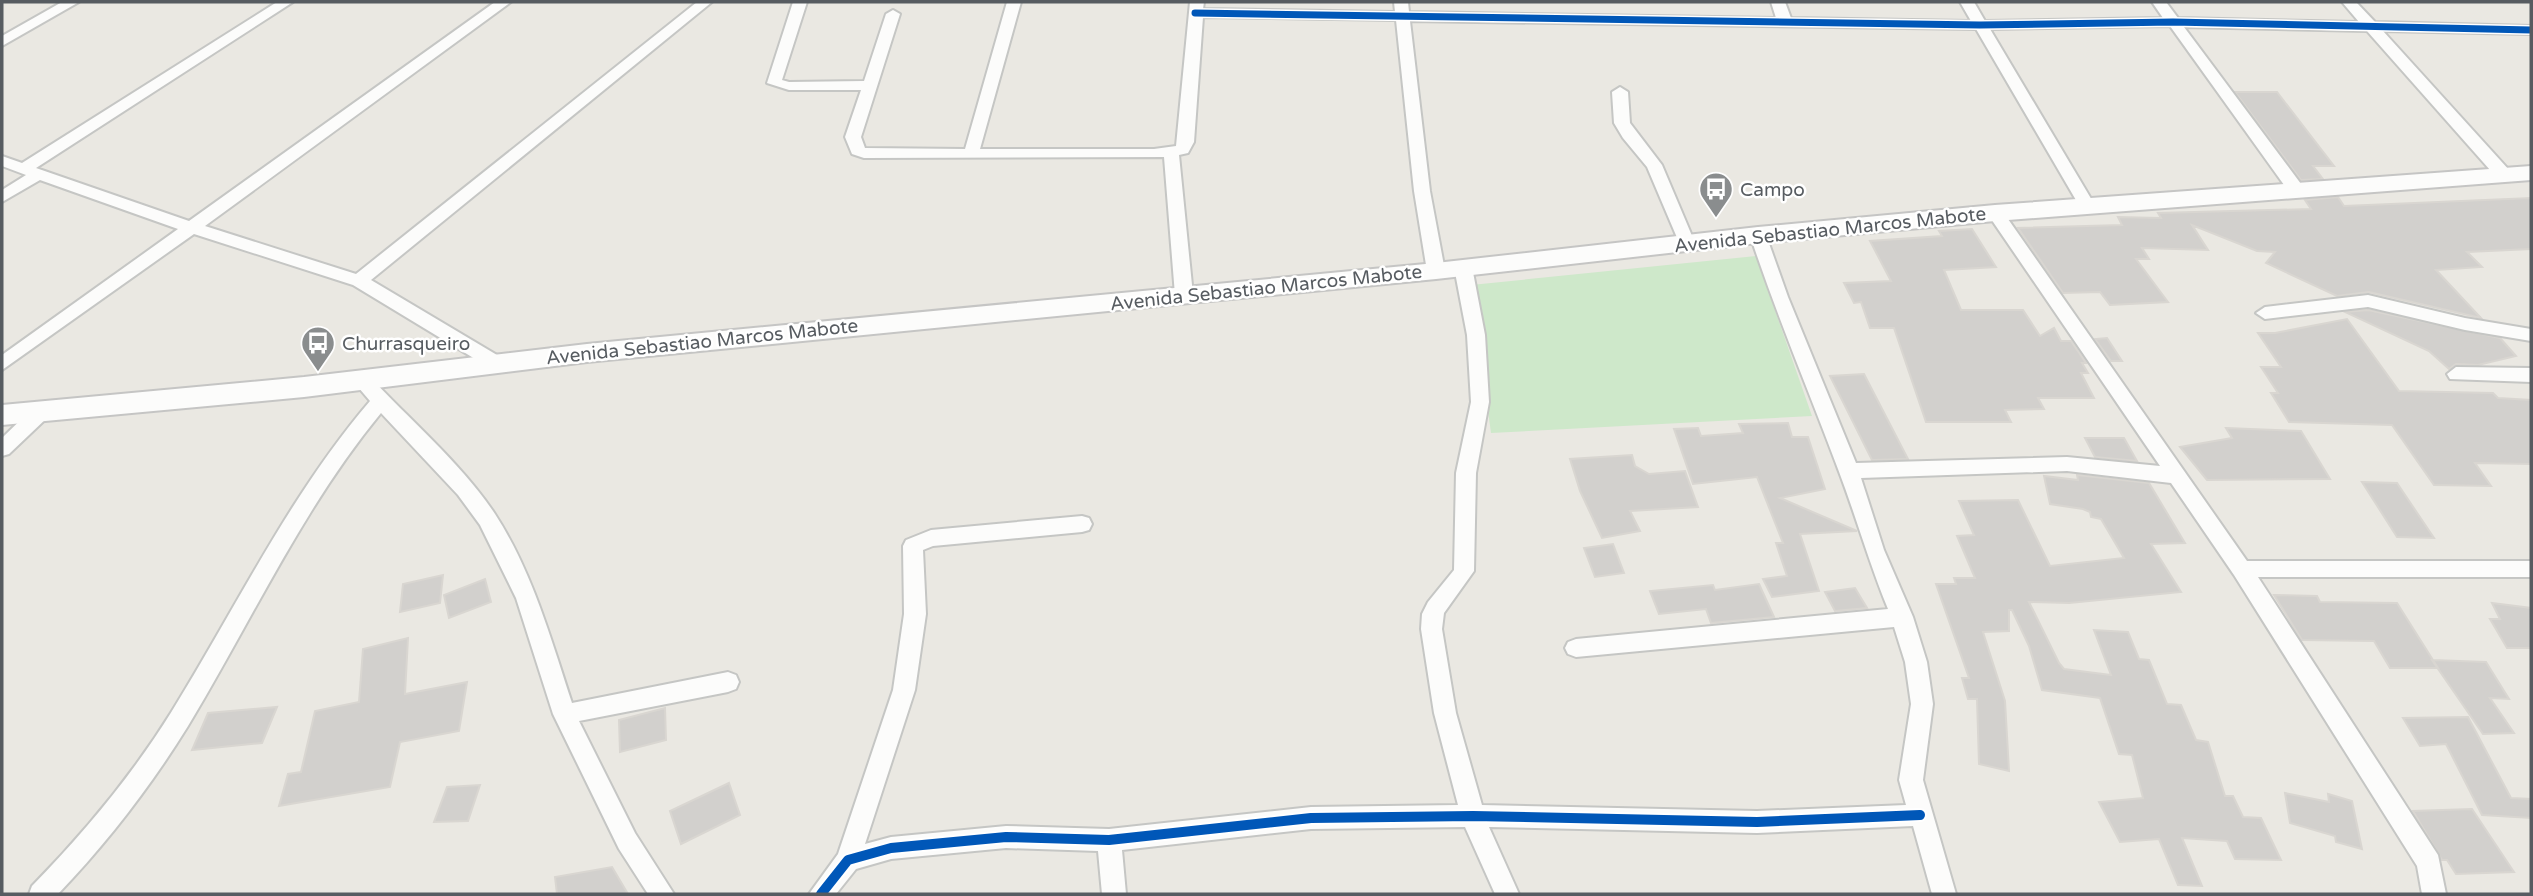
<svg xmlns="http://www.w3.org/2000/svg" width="2533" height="896" font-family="'Varela Round',sans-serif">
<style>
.green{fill:#cee8ca}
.building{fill:#d2d0cd;stroke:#d9d6d1;stroke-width:2}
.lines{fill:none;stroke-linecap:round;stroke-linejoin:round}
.street-casing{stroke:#c5c6c4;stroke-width:4}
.secondary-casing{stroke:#c5c5c4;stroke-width:4}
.street{fill:#fcfcfb;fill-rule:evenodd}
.secondary{fill:#fcfcfb;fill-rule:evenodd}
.cycleway-far1-casing{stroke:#fff;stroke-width:10}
.cycleway-casing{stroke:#fff;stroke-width:14}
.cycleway-far1{stroke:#0057b8;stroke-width:7}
.cycleway{stroke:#0057b8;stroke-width:10}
.labels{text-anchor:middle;stroke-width:5;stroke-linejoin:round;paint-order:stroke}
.poi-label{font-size:19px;fill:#575c61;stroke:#fff;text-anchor:start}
.street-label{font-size:19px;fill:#575c61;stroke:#fff}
</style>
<rect width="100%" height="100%" fill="#eae8e2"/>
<path class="green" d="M1756 256 1812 416 1491 433 1471 285Z"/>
<path class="building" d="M2235 92H2277L2334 166H2313L2323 179 2301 180Z
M2338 197 2344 206 2531 198V249L2467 252 2482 267 2436 270 2481 318 2369 292 2337 296 2266 263 2275 252 2257 251 2192 225 2208 250 2142 248 2149 259H2136L2168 302 2110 305 2100 292 2063 293 2018 228 2122 225 2118 217 2161 218 2158 213 2311 209 2305 200Z
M1972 229 1996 267 1944 270 1961 310H2023L2040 336 2054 328 2061 341H2071L2086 363H2082L2088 373H2081L2094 398H2038L2044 409 2005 410 2011 422H1926L1894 328H1870L1861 302 1854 303 1844 283 1891 281 1870 241 1942 236 1939 231Z
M2368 310 2500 338 2516 356 2478 365 2456 364 2449 369 2429 351 2345 312Z
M2347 319 2399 391 2493 393 2498 398 2531 400V464L2475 463 2491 486 2434 485 2392 425 2289 422 2271 393H2278L2261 367H2281L2258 333H2275Z
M2107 338 2122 361H2111L2095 339Z
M1864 374 1908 459 1872 460 1830 376Z
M1788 423 1792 437H1808L1825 489 1780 498 1857 531 1800 534 1819 591 1772 597 1763 579 1787 576 1776 543H1783L1757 477 1693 484 1674 429 1698 428 1701 436 1743 433 1739 424Z
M2226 428 2301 431 2330 479 2207 480 2180 447 2232 438Z
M2085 438H2124L2137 461 2095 457Z
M1632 455 1635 466 1649 474 1685 471 1698 507 1630 511 1640 531 1602 538 1580 491 1570 459Z
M2077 475 2149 483 2185 543 2151 544 2181 592 2069 603 2029 602 2059 663 2064 669 2111 675 2094 630 2128 632 2139 659 2149 660 2167 704 2181 705 2196 740 2208 742 2225 796H2233L2243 817 2261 818 2281 860 2235 859 2227 841 2182 838 2202 886 2178 885 2159 839 2120 842 2099 802 2143 798 2132 755 2119 754 2100 698 2042 690 2029 646 2012 610H2009V631L1983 632 2005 701 2009 771 1979 764 1977 699H1968L1962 678H1969L1936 584H1956L1954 578H1975L1957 536 1974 535 1959 501 2018 500 2050 566 2124 558 2101 519 2091 517 2090 512 2083 509 2050 504 2044 476 2078 480Z
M2362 482 2397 483 2434 538 2397 537Z
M1613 544 1624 573 1595 577 1584 548Z
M443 575 440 603 400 612 403 584Z
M485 579 491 602 449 618 444 595Z
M1759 584 1774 617 1711 623 1706 609 1659 614 1650 591 1713 585 1715 590Z
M1855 588 1867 608 1835 611 1825 592Z
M2274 595 2317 596 2320 602 2397 603 2438 668H2390L2374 641 2302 640Z
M2492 603 2531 608V648H2507L2490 619H2500Z
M408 638 405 694 467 682 459 731 400 742 390 787 279 806 288 774 301 772 315 711 359 702 363 649Z
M2432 660 2486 662 2509 699 2490 698 2514 733 2483 734Z
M277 707 262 743 192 750 208 713Z
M665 708 666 740 620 752 619 720Z
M2468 717 2511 798 2531 799V818L2482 815 2446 744 2420 746 2403 718Z
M729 783 740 815 681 844 670 811Z
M480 785 468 821 434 822 447 787Z
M2285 793 2329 802 2328 794 2352 801 2362 849 2336 842 2335 836 2290 823Z
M2472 809 2514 872 2456 874 2447 860H2442L2413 811Z
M612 867 628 894H557L555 877Z"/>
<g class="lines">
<g class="street-casing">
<path id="street" d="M62 2H79L2 46V36Z
M277 2H293L36 168 189 221 495 2H511L205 226 356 274 697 2H712L371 280 502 358 505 363 502 368H490L353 285 194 234 2 370V355L178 229 40 180 2 202V190L26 175 2 166V156L22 163Z
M793 2H807L782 80 789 82 864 81 886 14 893 10 900 14 861 137 865 148 965 149 1007 2H1021L980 149H1154L1176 146 1190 2H1204L1203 9 1395 12 1394 2H1408L1409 12 1776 18 1771 2H1785L1791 18 1971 21 1960 2H1974L1985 21 2163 18 2152 2H2166L2178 18 2359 22 2342 2H2356L2375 22 2531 26V34L2383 31 2510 171 2512 175 2504 180 2498 179 2367 31 2184 27 2304 188V196H2292L2170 26 1990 29 2096 207 2088 212 2080 207 1976 29 1410 21 1430 191 1445 271 1436 277 1427 271 1414 191 1396 20 1203 17 1194 142 1188 153 1179 155 1193 295 1184 301 1175 295 1164 157 864 158 852 154 845 137 861 90H789L767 83Z
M1620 87 1628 92 1630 123 1662 165 1695 243 1693 247H1681L1647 167 1623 138 1614 123 1612 92Z
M1995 208 2001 209 2247 561H2531V577H2258L2438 855 2446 894H2422L2417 866 2234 575 2171 483 2067 471 1861 478 1884 550 1913 617 1927 662 1933 704 1923 780 1956 894H1932L1913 826 1757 833 1489 827 1519 894H1495L1465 827 1311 829 1122 850 1126 894H1102L1098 851 1006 848 891 859 856 869 836 894H809L838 854 893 690 904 614 903 546 906 540 931 530 1082 516 1089 518 1092 524 1089 530 1082 532 933 546 923 550 926 614 915 690 865 844 891 837 1006 826 1109 829 1311 807 1458 805 1434 713 1421 629 1422 614 1428 602 1454 570 1456 473 1471 402 1467 335 1454 267 1463 261 1472 267 1485 335 1489 402 1476 473 1474 571 1444 613 1442 629 1456 713 1482 805 1757 811 1906 805 1899 780 1911 704 1905 662 1894 627 1576 657 1568 654 1565 648 1568 642 1576 639 1888 609C1869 563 1856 516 1838 469 1809 391 1776 314 1750 235L1752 231H1764L1766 235 1788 297 1856 463 2067 457 2160 466 1987 213Z
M2368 295 2465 318 2531 329V341L2465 330 2368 307 2265 319 2256 313 2265 307Z
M2456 367 2531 368V382L2450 379 2447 374Z
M361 373 368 375C410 420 461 463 495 514 532 571 551 639 572 703L728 672 736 675 739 682 736 689 728 692 579 721 635 833 674 894H648L619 849 553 714 516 598 480 525 458 495 381 413C302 509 252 620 188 726 151 786 106 844 58 894H29L32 886C84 833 133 774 172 711 237 606 289 496 370 401L352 380Z
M42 404 51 411 49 416 9 454 2 456V438L35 406Z"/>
</g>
<g class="secondary-casing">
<path id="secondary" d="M2531 166V180L1995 221 1758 243 1436 279 587 362 304 397 2 425V405L304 377 587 344 1436 263 1758 227 1995 205Z"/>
</g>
<use href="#street" class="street"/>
<use href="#secondary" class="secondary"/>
<g class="cycleway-far1-casing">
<path id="cycleway-far1" d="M1195 13 1980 25 2173 22 2531 30"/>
</g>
<g class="cycleway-casing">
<path id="cycleway" d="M821 894 848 860 891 848 1006 837 1109 840 1311 818 1473 816 1757 822 1920 815"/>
</g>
<use href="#cycleway-far1" class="cycleway-far1"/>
<use href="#cycleway" class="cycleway"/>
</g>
<defs>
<g id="bus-pin" transform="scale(1.75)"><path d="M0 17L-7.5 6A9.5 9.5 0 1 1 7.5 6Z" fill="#8a8d8e" stroke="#fff"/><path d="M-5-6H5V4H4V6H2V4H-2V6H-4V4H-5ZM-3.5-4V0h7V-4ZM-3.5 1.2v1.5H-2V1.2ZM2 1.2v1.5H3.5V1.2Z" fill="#fff"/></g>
</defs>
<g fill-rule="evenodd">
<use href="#bus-pin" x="1716" y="189"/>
<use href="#bus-pin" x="318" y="343"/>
</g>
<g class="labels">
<g class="poi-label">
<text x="1740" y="196">Campo</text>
<text x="342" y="350">Churrasqueiro</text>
</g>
<g class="street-label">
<text transform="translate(1830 229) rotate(-6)" y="7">Avenida Sebastiao Marcos Mabote</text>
<text transform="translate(1266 287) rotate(-6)" y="7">Avenida Sebastiao Marcos Mabote</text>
<text transform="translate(702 341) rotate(-6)" y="7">Avenida Sebastiao Marcos Mabote</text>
</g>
</g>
<rect width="2533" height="896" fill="none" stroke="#575c61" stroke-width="7"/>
</svg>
